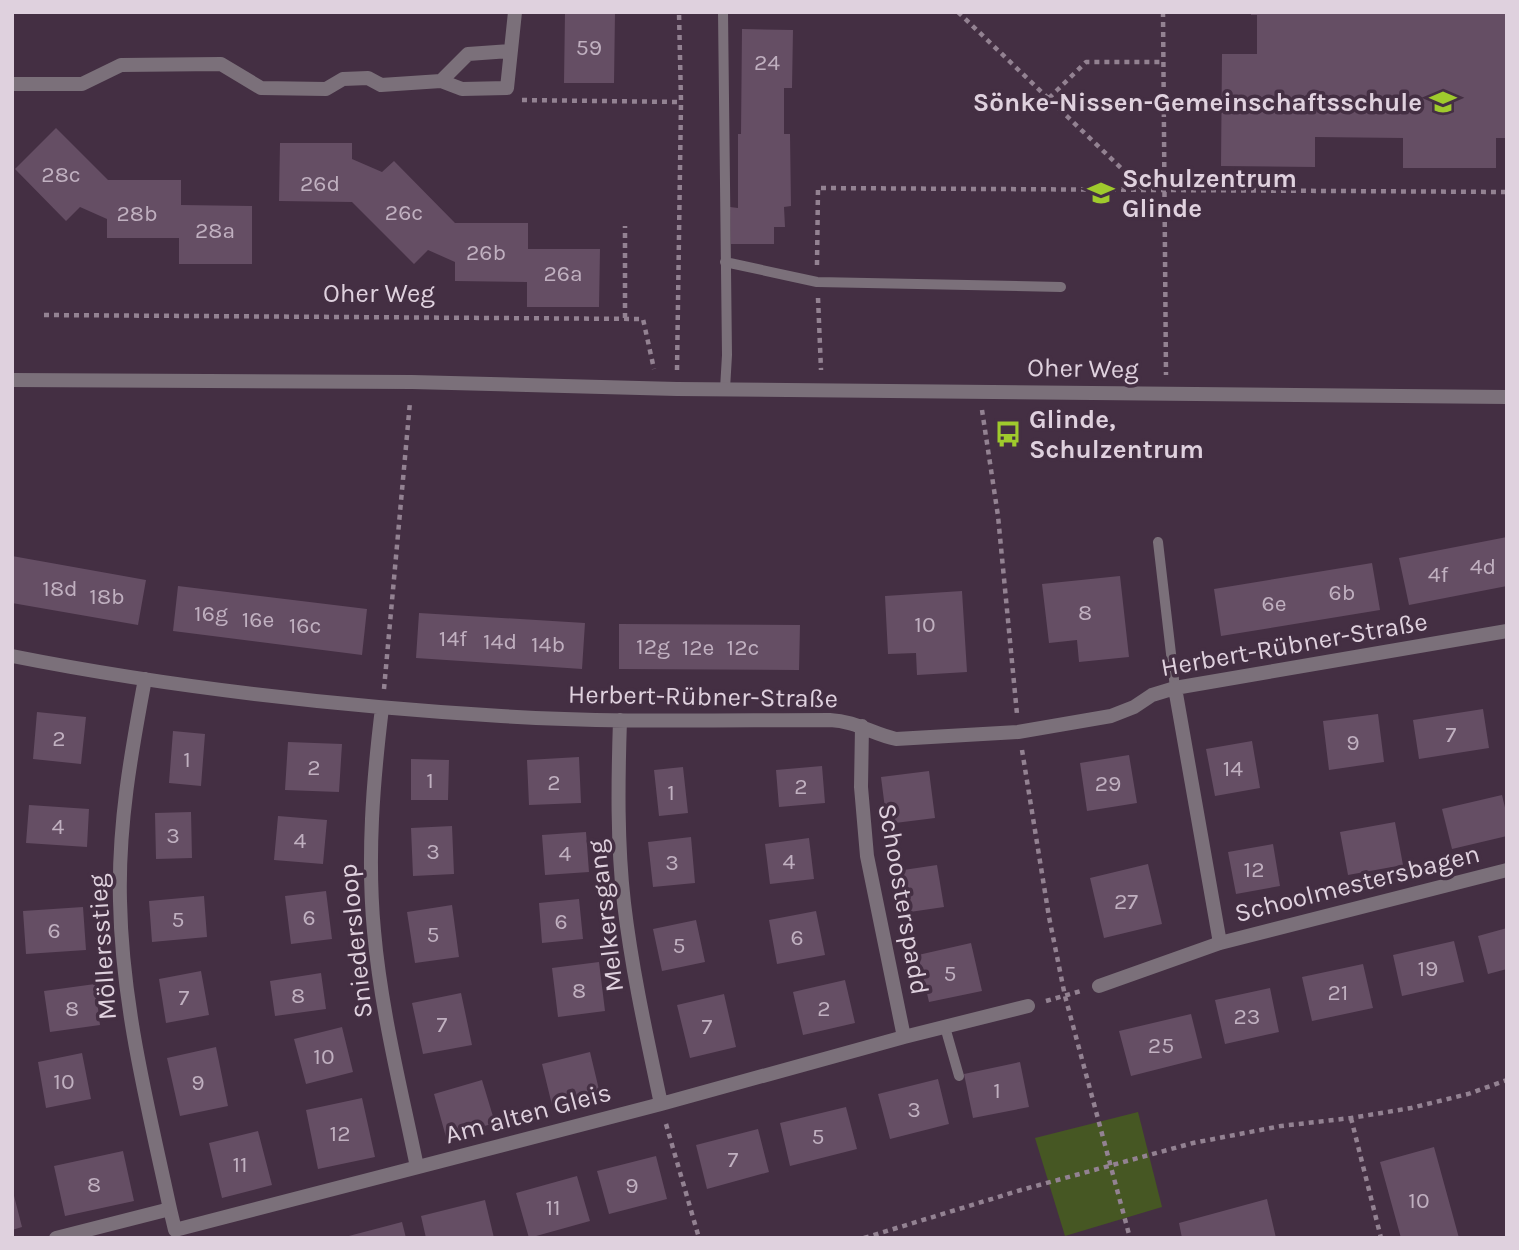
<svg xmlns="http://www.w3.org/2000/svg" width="1519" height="1250" font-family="Karla,sans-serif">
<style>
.green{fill:#465723}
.building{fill:#654e64}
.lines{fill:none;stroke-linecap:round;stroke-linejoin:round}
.path{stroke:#938292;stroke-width:4.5;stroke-dasharray:5 5;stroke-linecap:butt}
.service{stroke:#7b707a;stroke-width:10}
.minor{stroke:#7b707a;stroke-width:14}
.tertiary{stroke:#7b707a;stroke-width:14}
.labels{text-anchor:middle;stroke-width:7;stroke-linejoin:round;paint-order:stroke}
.number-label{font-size:23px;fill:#c0b0c0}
.poi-label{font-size:26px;font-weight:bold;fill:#dfd1de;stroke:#442f43;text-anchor:start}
.street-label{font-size:26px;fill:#dfd1de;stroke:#442f43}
</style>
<rect width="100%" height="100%" fill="#442f43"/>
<path class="green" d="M1138 1112 1162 1207 1065 1236 1035 1138Z"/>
<path class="building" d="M565 12H615L614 83H564Z
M1251 12H1507V138H1496V168H1403V138L1315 137V167L1221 166 1222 54H1257V15H1251Z
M742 29 793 30 792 88H784V134H790L791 206 784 207 785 227H774V244H731L730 207 738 208V134H741Z
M56 128 108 180H181V205L252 206V264H179V238H107V219L80 207 66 221 15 169Z
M280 143H352V159L382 172 394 161 455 223H528V249H600L599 307H527V282L455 281V262L428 250 414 264 352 202 279 201Z
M1507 537V586L1409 605 1399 558Z
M12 556 146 580 138 625 12 603Z
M1372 563 1380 610 1221 636 1214 589Z
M1120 576 1129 657 1079 662 1077 640 1049 643 1042 584Z
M178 586 367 609 362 655 173 631Z
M962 591 967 672 917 675 916 653 888 654 885 596Z
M419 613 585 623 582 669 416 658Z
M619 624 800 625 799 670 619 669Z
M1483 709 1489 748 1419 759 1413 720Z
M37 712 86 717 81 764 33 759Z
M1378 714 1384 762 1329 770 1323 721Z
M173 731 205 734 201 786 169 783Z
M1252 741 1260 788 1215 796 1206 749Z
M288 742 342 744 339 792 285 790Z
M1129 755 1137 803 1087 811 1080 763Z
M579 757 581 803 529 805 527 760Z
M411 759 449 760 448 800H411Z
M822 766 825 803 779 807 776 770Z
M683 767 688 813 659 816 654 770Z
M929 771 935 818 887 824 881 777Z
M1502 795 1507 816V836L1452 849 1442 809Z
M29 805 89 809 87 847 26 843Z
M191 812 192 858 156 859 155 813Z
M278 816 327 820 323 864 274 860Z
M1395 822 1403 865 1348 875 1340 832Z
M452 826 454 874 413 876 411 828Z
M586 832 589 872 545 875 542 835Z
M691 837 695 883 653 887 648 842Z
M809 838 814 879 770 884 765 844Z
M1273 844 1280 886 1236 894 1228 852Z
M1148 864 1162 924 1104 938 1090 878Z
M937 865 944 907 896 914 890 872Z
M326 891 332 939 291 944 285 896Z
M204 896 207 937 152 942 149 901Z
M579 899 583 939 542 943 539 903Z
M452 905 459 957 415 963 407 912Z
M83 907 86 950 26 954 23 911Z
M816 911 825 955 777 964 769 920Z
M696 920 705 962 662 971 653 929Z
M1507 928V969L1488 974 1478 936Z
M1454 941 1464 982 1402 996 1393 955Z
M971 943 982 991 929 1002 918 955Z
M599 962 605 1011 558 1017 552 968Z
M1363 964 1373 1008 1312 1021 1302 977Z
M201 971 209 1015 166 1023 159 979Z
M321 973 326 1009 275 1016 270 981Z
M845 980 855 1023 803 1035 793 992Z
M95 984 100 1025 50 1032 44 991Z
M1270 988 1279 1032 1225 1044 1215 1000Z
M461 993 472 1045 423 1054 412 1003Z
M724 994 736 1047 690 1058 677 1005Z
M1191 1014 1202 1058 1131 1076 1119 1031Z
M342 1027 353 1072 306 1084 294 1039Z
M216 1047 228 1106 180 1116 167 1058Z
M590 1052 600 1094 552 1105 542 1064Z
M82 1053 91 1099 46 1108 38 1062Z
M1020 1062 1029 1107 973 1118 964 1074Z
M938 1079 949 1124 890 1139 878 1094Z
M482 1080 495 1123 446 1137 434 1094Z
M362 1098 375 1157 318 1169 306 1110Z
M846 1107 857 1149 790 1166 780 1123Z
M758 1129 769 1172 707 1189 696 1145Z
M258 1131 272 1185 222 1198 209 1143Z
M1434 1147 1459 1238H1401L1380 1162Z
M123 1151 134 1201 65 1216 54 1166Z
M656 1156 667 1199 609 1214 597 1171Z
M577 1176 590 1221 529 1238 516 1193Z
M12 1188 22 1227 12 1230Z
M1267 1199 1276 1238H1182L1179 1223Z
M485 1200 494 1238H426L421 1216Z
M402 1222 406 1238H345V1237Z"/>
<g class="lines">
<path class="path" d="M958 12 1143 189
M1163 12 1166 375
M1049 98 1086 62H1163
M522 100 681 102
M817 265 818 188 1507 192
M818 298 821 370
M44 315 643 319 654 369
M625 318V226
M677 370 681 102 679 12
M982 410 998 516 1017 714
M384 689 410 402
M1022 750 1049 917 1065 996 1130 1238
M1046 1001 1081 991
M1351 1118 1381 1238
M666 1124 699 1238
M864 1238 1021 1190 1193 1143 1281 1126 1351 1118 1411 1108 1468 1094 1507 1080"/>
<path class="service" d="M723 12 727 355 725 389
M725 262 817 282 1061 287
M1158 542 1175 688
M945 1027 959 1076"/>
<path class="minor" d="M441 81 468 54 511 51
M12 84H82L121 65 221 64 261 88 326 89 343 79 368 78 381 85 441 81 462 89 507 88 515 12
M12 656C173 688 338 706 501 716 611 723 721 720 830 720 855 721 873 734 896 739L1018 732 1111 716 1134 707 1152 695 1175 688 1507 631
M145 679C131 753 118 826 120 901 122 1006 148 1107 170 1209
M1175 688 1220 943
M382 708C373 782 367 856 374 931 381 1011 401 1089 417 1167
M620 720C618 781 617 843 624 903 632 971 647 1038 661 1104
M862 726 861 787 867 856 904 1037
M1099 986 1220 943 1507 870
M56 1238 170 1209 175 1230 661 1104 904 1037 1028 1006"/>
<path class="tertiary" d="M12 380 412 382 677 389 1507 397"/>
</g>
<defs>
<g id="school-bare" transform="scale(2.1)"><path d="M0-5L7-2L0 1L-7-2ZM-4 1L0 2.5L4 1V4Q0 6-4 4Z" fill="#9fca2d" stroke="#442f43" stroke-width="2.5" paint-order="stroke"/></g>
<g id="bus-bare" transform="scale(2.1)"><path d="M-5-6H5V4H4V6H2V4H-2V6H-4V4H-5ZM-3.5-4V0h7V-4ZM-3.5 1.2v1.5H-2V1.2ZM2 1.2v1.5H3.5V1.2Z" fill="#9fca2d" stroke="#442f43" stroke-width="2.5" paint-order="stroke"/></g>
</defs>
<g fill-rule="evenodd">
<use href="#school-bare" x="1443" y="102"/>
<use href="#school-bare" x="1101" y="193"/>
<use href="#bus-bare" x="1008" y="434"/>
</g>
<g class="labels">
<g class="number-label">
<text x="589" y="55">59</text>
<text x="767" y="70">24</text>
<text x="61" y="182">28c</text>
<text x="320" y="191">26d</text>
<text x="404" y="220">26c</text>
<text x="137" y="221">28b</text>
<text x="215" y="238">28a</text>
<text x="486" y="260">26b</text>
<text x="563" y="281">26a</text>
<text x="1483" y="574">4d</text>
<text x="1438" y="582">4f</text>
<text x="60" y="596">18d</text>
<text x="1342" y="600">6b</text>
<text x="107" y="604">18b</text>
<text x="1274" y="611">6e</text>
<text x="1085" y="620">8</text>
<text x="211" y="621">16g</text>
<text x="258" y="627">16e</text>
<text x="925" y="632">10</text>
<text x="305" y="633">16c</text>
<text x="453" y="646">14f</text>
<text x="500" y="649">14d</text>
<text x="548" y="652">14b</text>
<text x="653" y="654">12g</text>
<text x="698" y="655">12e</text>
<text x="743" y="655">12c</text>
<text x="1451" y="742">7</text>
<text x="59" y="746">2</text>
<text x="1353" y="750">9</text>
<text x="187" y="767">1</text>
<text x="314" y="775">2</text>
<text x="1233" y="776">14</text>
<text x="430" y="788">1</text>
<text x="554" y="790">2</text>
<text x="1108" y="791">29</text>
<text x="801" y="794">2</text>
<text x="671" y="800">1</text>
<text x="58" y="834">4</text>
<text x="173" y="843">3</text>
<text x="300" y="848">4</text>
<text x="433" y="859">3</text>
<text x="565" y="861">4</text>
<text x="789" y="869">4</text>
<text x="672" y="870">3</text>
<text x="1254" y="877">12</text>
<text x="1126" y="909">27</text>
<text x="309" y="925">6</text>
<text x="178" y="927">5</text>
<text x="561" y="929">6</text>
<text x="54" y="938">6</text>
<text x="433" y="942">5</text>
<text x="797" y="945">6</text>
<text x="679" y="953">5</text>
<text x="1428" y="976">19</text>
<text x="950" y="981">5</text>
<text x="579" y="998">8</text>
<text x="1338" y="1000">21</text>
<text x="298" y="1003">8</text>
<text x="184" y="1005">7</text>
<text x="72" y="1016">8</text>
<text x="824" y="1016">2</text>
<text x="1247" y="1024">23</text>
<text x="442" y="1032">7</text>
<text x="707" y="1034">7</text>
<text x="1161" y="1053">25</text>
<text x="324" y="1064">10</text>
<text x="64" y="1089">10</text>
<text x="198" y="1090">9</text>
<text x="997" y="1098">1</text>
<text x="914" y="1117">3</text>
<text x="340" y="1141">12</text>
<text x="818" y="1144">5</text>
<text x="733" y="1167">7</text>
<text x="240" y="1172">11</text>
<text x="94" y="1192">8</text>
<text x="632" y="1193">9</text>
<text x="1419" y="1208">10</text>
<text x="553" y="1215">11</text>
</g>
<g class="poi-label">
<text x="1422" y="111" text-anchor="end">Sönke-Nissen-Gemeinschaftsschule</text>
<text x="1122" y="187">Schulzentrum<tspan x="1122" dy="30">Glinde</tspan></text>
<text x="1029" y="428">Glinde,<tspan x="1029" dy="30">Schulzentrum</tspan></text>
</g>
<g class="street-label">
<text x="379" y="302">Oher Weg</text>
<text transform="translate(1083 368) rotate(1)" y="9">Oher Weg</text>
<text transform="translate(1294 644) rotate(-10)" y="9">Herbert-Rübner-Straße</text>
<text transform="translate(703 696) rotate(1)" y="9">Herbert-Rübner-Straße</text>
<text transform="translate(1357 883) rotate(-14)" y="9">Schoolmestersbagen</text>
<text transform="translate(904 899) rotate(80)" y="9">Schoosterspadd</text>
<text transform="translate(605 916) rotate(-97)" y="9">Melkersgang</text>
<text transform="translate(355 941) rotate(-96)" y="9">Sniedersloop</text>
<text transform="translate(102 947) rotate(-94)" y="9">Möllersstieg</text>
<text transform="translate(528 1113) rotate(-15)" y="9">Am alten Gleis</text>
</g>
</g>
<rect width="1519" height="1250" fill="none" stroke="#dfd1de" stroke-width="28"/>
</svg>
